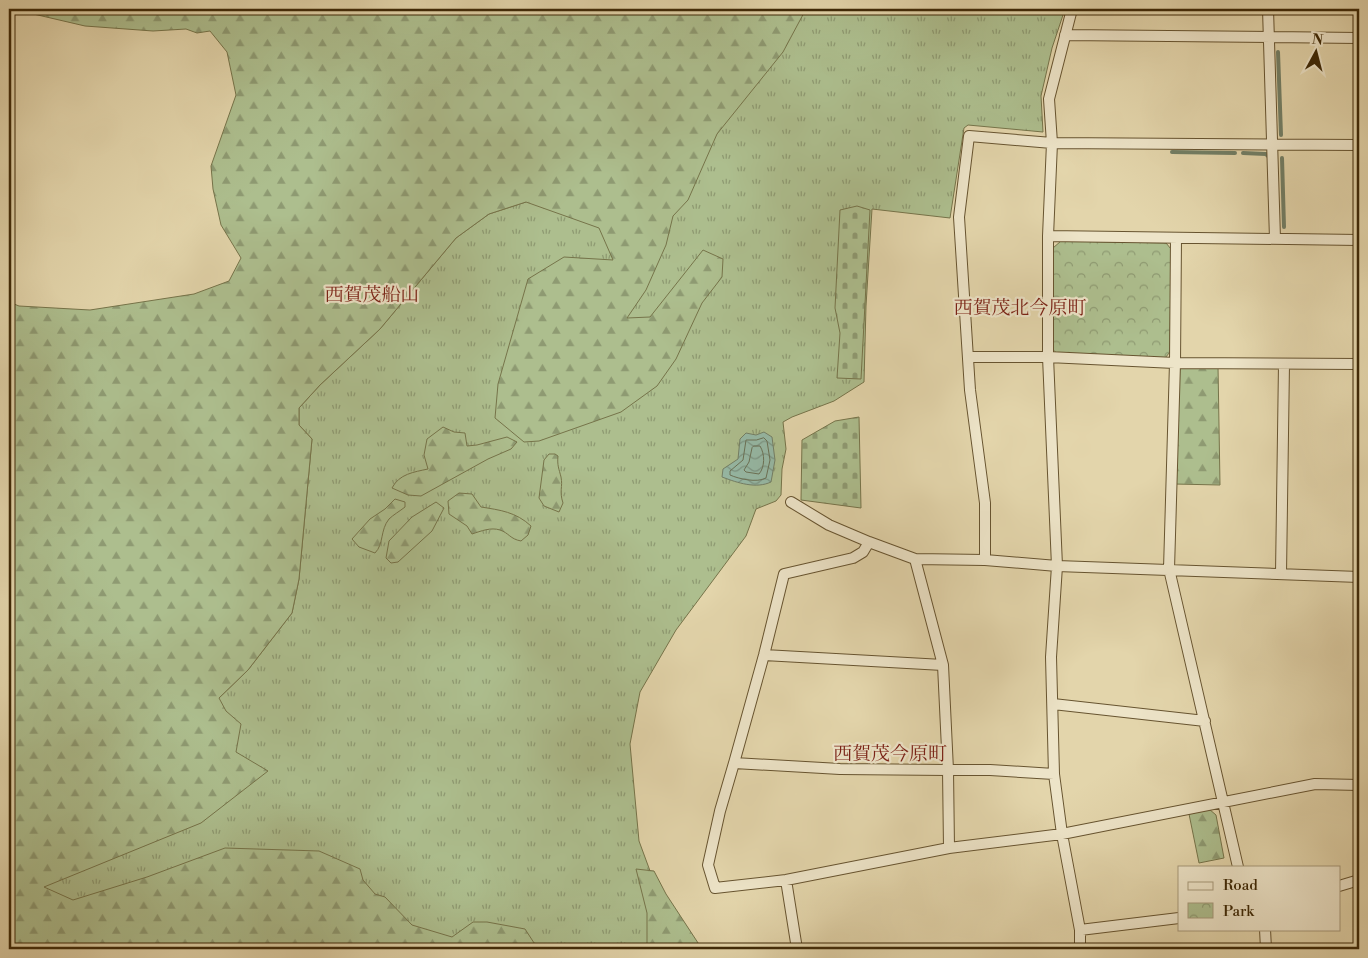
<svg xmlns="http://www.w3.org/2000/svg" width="1368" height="958" font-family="'Libre Bodoni','Noto Serif JP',serif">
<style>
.grass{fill:url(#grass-tufts);stroke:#76744a}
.forest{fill:url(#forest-firs);stroke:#76744a}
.cemetery{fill:url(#cemetery-stones);stroke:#76744a}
.park{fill:url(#park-crowns);stroke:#76744a}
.water{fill:url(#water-waves);stroke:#737f66}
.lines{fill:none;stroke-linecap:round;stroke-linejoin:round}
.shore{stroke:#6a7156;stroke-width:1}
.stream{stroke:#737f66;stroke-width:4}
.minor-casing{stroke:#675430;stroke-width:12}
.minor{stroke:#ede4c8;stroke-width:10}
.labels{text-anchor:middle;stroke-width:4.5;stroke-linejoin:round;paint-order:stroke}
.neighbourhood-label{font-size:19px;fill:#7a1f14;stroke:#ede4c8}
</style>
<defs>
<pattern id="grass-tufts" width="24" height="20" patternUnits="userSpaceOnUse" patternTransform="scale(1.25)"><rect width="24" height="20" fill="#adbe8e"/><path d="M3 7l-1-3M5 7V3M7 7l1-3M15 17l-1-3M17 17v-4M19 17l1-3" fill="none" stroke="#8e9a72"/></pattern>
<pattern id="forest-firs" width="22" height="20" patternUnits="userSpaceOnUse" patternTransform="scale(1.25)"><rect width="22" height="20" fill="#adbe8e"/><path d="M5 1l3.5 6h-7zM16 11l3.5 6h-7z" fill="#8e9a72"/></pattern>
<pattern id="cemetery-stones" width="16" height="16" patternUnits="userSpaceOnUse" patternTransform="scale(1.25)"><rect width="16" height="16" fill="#adbe8e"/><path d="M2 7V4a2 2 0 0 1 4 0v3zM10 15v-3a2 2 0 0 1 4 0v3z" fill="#8e9a72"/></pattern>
<pattern id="park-crowns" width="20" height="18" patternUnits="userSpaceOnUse" patternTransform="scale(1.25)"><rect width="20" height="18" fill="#adbe8e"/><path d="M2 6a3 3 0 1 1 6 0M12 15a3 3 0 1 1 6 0" fill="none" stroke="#8e9a72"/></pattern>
<pattern id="water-waves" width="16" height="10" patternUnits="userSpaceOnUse" patternTransform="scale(1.25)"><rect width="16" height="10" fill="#96b9a6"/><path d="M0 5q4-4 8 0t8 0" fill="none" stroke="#7c9685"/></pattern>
</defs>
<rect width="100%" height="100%" fill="#e3d5ab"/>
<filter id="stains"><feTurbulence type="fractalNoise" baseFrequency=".004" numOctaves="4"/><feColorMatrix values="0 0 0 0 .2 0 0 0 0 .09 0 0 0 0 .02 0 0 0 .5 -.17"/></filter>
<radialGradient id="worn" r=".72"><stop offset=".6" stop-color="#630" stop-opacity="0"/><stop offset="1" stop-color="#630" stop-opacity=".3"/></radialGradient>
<path class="grass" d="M790 9H1065L1052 48 1041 96 1043 132 968 125 964 128 950 218 872 209 866 306 864 382 834 401 792 417 783 422 786 449 782 469 781 495 776 501 756 509 746 536 676 630 640 692 630 744 639 841 667 917 686 949H9V729L219 698 248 670 292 613 299 579 312 439 299 425V408L320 385 380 329 456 238 489 214 526 202Z"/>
<path class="forest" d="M12 9H806L783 52 717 134 688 200 673 216 666 245 646 290 627 318 650 317 703 250 723 259 722 277 702 303 676 359 657 386 621 412 539 441 524 442 495 418 498 384 528 279 564 257 613 260 599 228 526 202 489 214 456 238 380 329 320 385 299 408V425L312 439 299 579 292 613 248 670 219 698 226 711 241 724 236 752 268 771 201 823 44 887 73 900 147 877 225 848 319 851 360 869 363 880 375 894 385 897 412 925 452 937 473 922H487L525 929 538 949H403L394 946 393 949H9V302L19 306 90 310 194 294 229 281 241 258 221 225 213 189 211 166 236 95 227 52 210 31 197 33 186 29 153 31 85 26Z
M1177 365 1218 366 1220 485 1174 484Z
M443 427 454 432 465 433 467 446 477 445 507 437 517 442 511 449 488 459 421 496 408 495 392 488C399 474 414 472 428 469L424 455 427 439Z
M549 454H555L558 456C557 465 559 469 561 477 563 487 559 491 563 503L559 512 544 506 539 498 544 460Z
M459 493 472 494 481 507C500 510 516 512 531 526L528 535 521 541C510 539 509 533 500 530 491 527 481 531 472 534L467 526 449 514 448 501Z
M395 499 405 502V507C400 511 393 515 389 519 380 530 384 544 375 553L359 547 352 539 370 519 385 509Z
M436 502 444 508 432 531 398 562 391 563 386 558 389 541 412 517Z
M1209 809 1216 815 1224 858 1199 863 1189 814Z
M636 869 654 871 666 894 702 949H647V913Z"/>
<path class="cemetery" d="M857 206 870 210 861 379 837 378 840 333 835 308 840 210Z
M859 417 861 508 801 500 802 440 835 421Z"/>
<path class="park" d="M1061 241 1166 243 1171 249 1170 352 1165 358 1059 355 1052 349 1053 248Z"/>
<path class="water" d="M764 432 772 437 775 460 771 482C756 489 738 483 722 477L723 469 738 459 740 439 746 433 756 435Z"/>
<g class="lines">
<path class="shore" d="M764 438 767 441 770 460 766 478C757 483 739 479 730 475V471L743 460 746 440H756Z
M754 446H760C765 454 765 467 759 474L746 472 744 470 749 462 752 448Z"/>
<path class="stream" d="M1278 52 1281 135
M1172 152 1235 153
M1243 153 1266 154 1270 158
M1282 158 1284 227"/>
<g class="minor-casing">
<path id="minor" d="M1072 9 1049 99 1052 143 1359 145
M1268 9 1275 239
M1065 35 1359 38
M1048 236 1359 240
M1176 238 1175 363 1169 569 1238 867
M968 357H1048L1175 363 1359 364
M791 502 829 525 869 542 915 559 985 560 1057 566 1359 577
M915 559 943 665 948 770H990L1054 774
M985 560V503L970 390 959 217 969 136 1052 143 1048 236V357L1057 566 1051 657 1054 774 1062 834 1080 930V949
M1281 574 1284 364
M764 655 943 665
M1053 704 1205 721
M734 763 764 655 784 574 853 558 863 552 869 542
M949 848 948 770 840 769 734 763 720 811 708 865 715 888 786 880 949 848 1062 834 1315 784 1359 785
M786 880 797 949
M1339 886 1359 880
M1265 929 1266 949
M1080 930 1179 918"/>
</g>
<use href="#minor" class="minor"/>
</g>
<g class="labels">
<g class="neighbourhood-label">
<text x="372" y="301">西賀茂船山</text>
<text x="1020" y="314">西賀茂北今原町</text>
<text x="890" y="760">西賀茂今原町</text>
</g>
</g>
<rect width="1368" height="958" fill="none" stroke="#e3d5ab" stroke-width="30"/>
<rect x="10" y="10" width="1348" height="938" fill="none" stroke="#3e2907" stroke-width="2.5"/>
<rect x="15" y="15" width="1338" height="928" fill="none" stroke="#3e2907"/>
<rect x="1178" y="866" width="162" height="65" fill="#ede4c8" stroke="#a7997b"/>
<rect x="1188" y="882" width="25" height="8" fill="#ede4c8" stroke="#a7997b"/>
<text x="1223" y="890" font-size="15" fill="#3e2907">Road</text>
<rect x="1188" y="903" width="25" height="15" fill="url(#park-crowns)" stroke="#a7997b"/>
<text x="1223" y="916" font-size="15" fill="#3e2907">Park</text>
<g transform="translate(1316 52) rotate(7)" stroke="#ede4c8" stroke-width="4" paint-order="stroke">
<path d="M0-4L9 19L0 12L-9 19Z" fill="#3e2907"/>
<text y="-8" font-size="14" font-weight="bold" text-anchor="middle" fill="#3e2907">N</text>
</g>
<rect width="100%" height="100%" filter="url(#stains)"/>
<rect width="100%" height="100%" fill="url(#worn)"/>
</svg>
